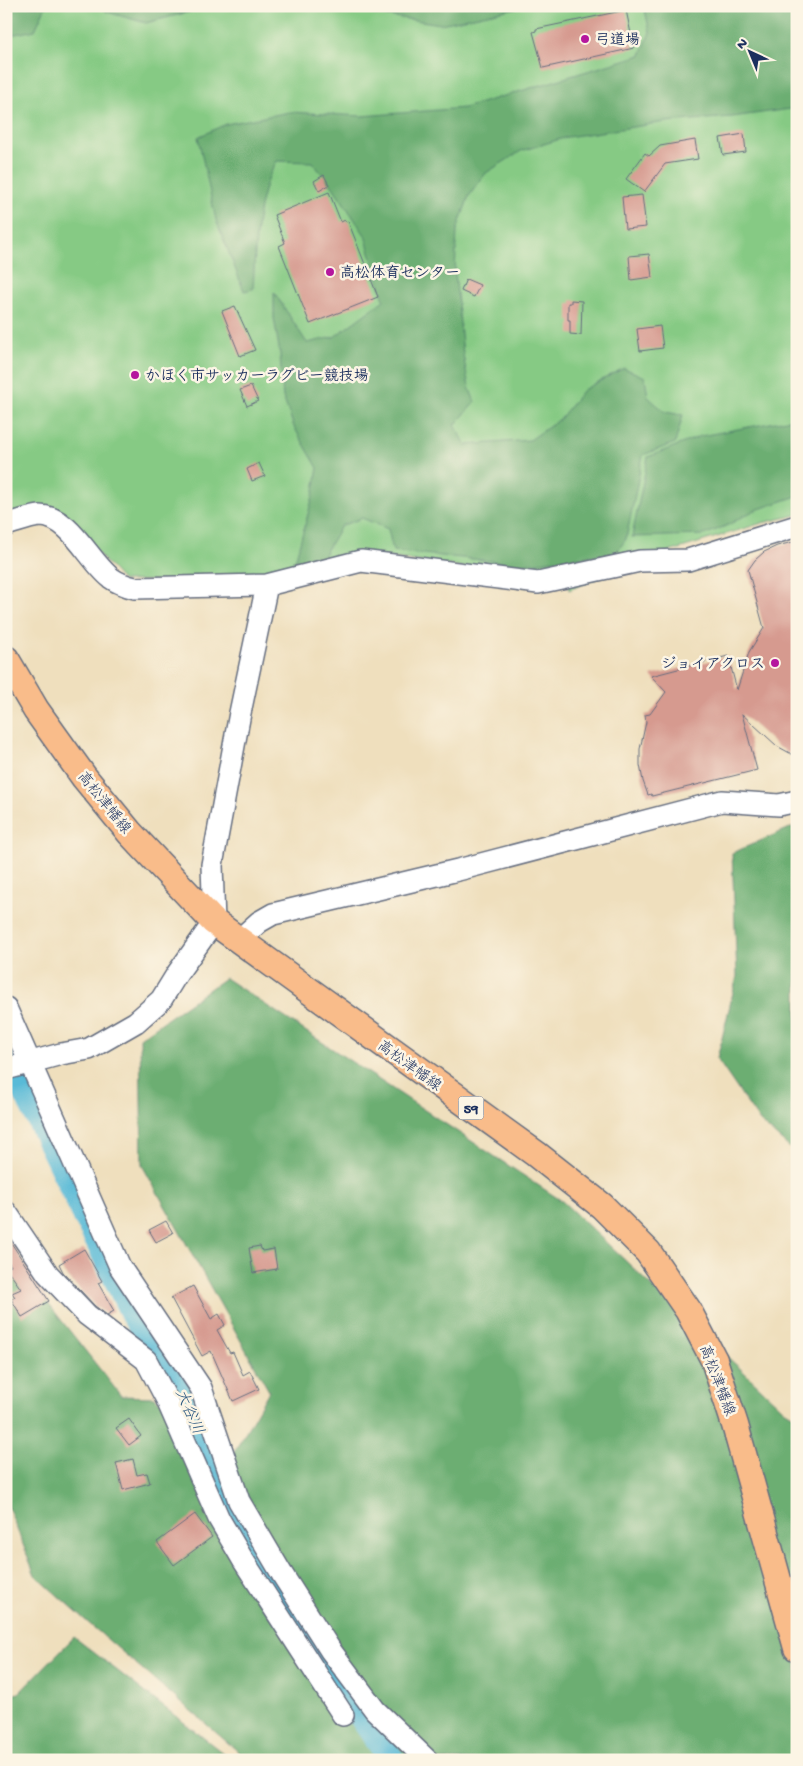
<svg xmlns="http://www.w3.org/2000/svg" width="803" height="1766" font-family="'Gochi Hand','Klee One',sans-serif">
<style>
.green{fill:#86ca84;stroke:#507c71}
.forest{fill:#6cae72;stroke:#446e68}
.lines{fill:none;stroke-linecap:round;stroke-linejoin:round}
.river{stroke:#58bad7;stroke-width:26}
.building{fill:#d69a8f}
.minor-casing{stroke:#656d7f;stroke-width:24}
.major-casing{stroke:#656d7f;stroke-width:29}
.path{stroke:#656d7f;stroke-width:2.5;stroke-dasharray:1 4;stroke-linecap:butt}
.minor{stroke:#fff;stroke-width:21}
.major{stroke:#f9bc8a;stroke-width:26}
.poi-dot{fill:#b5179e;stroke:#fcf5e5;stroke-width:2}
.labels{text-anchor:middle;stroke-width:5;stroke-linejoin:round;paint-order:stroke}
.shield{fill:#fcf5e5;stroke:#5e6a86;stroke-width:1}
.shield-label{font-size:14px;font-weight:bold;fill:#1b2f5e}
.poi-label{font-size:15px;font-weight:bold;fill:#1b2f5e;stroke:#fcf5e5;text-anchor:start}
.street-label{font-size:15px;fill:#1b2f5e;stroke:#fcf5e5}
.water-label{font-size:16px;font-style:italic;fill:#2d5982;stroke:#fcf5e5}
</style>
<rect width="100%" height="100%" fill="#fcf5e5"/>
<filter id="ink" filterUnits="userSpaceOnUse"><feTurbulence type="fractalNoise" baseFrequency=".02" numOctaves="2"/><feDisplacementMap in="SourceGraphic" scale="10" xChannelSelector="R" yChannelSelector="G"/><feConvolveMatrix kernelMatrix="1 2 1 2 8 2 1 2 1" color-interpolation-filters="sRGB"/></filter>
<filter id="wash" filterUnits="userSpaceOnUse"><feTurbulence type="fractalNoise" baseFrequency=".0096" numOctaves="4" result="noise"/><feDisplacementMap in="SourceGraphic" scale="20" xChannelSelector="R" yChannelSelector="G"/><feGaussianBlur stdDeviation="1.12" result="paint"/><feColorMatrix in="noise" values="0 0 0 0 0 0 0 0 0 0 0 0 0 0 0 0 0 1.4 0 .05"/><feComposite in="paint" operator="in"/></filter>
<g filter="url(#wash)">
<rect width="100%" height="100%" fill="#efdfbd"/>
<path class="green" d="M6 6H797V515L762 523 640 561 569 590 565 569 529 576 362 554 279 579 123 581 71 524 6 520Z"/>
<path class="forest" d="M6 6H46L35 30 6 36Z
M100 6H212L146 23 107 12Z
M342 6H525L441 24 374 14Z
M644 6H797V108L732 117 666 122 567 137 521 151 486 173 469 196 457 230 455 272 463 354 469 387 475 402 455 425 466 445 530 440 560 419 583 390 624 368 645 377 648 397 665 412 683 415 675 443 643 455 626 539 616 553 521 564 393 551 388 529 362 518 341 526 319 563 293 568 313 496 318 468 294 427 283 397 280 354 274 318V292L307 343 334 337 384 300 365 235 333 187 312 162 277 161C254 199 256 246 253 289L244 291 216 220 198 137 226 124 290 112 362 116 464 108 641 55 650 32Z
M797 418V496L753 511 728 525 704 535 632 537 648 457 701 436Z
M797 825V1154L760 1122 717 1059 737 976 732 853Z
M225 978 562 1201 784 1410 797 1418V1760H248L85 1620 35 1575 6 1501V1250L121 1396 154 1397 233 1454 269 1391 142 1165 140 1038Z
M74 1637 232 1760H6V1696L19 1693Z"/>
<g class="lines">
<path class="river" d="M6 1051 134 1316 174 1374 195 1415 219 1488 278 1590 334 1677 392 1760"/>
</g>
<g id="blocks">
<path class="building" d="M626 10 634 48 543 68 533 32 536 31V29Z
M744 134 746 152 723 155 720 138Z
M695 140 698 159 665 164 644 192 626 179 645 153 649 156 660 146Z
M324 175 329 185 319 191 314 181Z
M329 192 341 222 345 220 346 222 348 221 378 297 310 324 279 246 285 243 274 215Z
M642 195 646 227 625 229 622 197Z
M649 254 652 277 631 280 629 256Z
M466 279 480 285 474 297 461 291Z
M571 300 582 301 581 335 570 334V320H568V303H571Z
M235 306 255 350 240 356 222 311Z
M660 326 663 348 640 351 637 329Z
M251 386 258 401 247 406 240 390Z
M259 463 265 476 252 481 247 469Z
M797 541V757L777 746 742 714 757 770 652 796 651 794 648 795 643 781 640 765V749L646 722 645 715 650 714 666 692 651 676 728 656 737 690 749 652 764 628 748 570 755 560 764 552 777 546Z
M166 1221 173 1233 156 1242 149 1230Z
M6 1235 49 1301 22 1317 11 1299 15 1297 12 1293 21 1289 7 1269 11 1266 6 1258Z
M260 1246 262 1251 274 1249 277 1269 253 1273 249 1248Z
M84 1249 102 1281 98 1283 114 1311 107 1315 95 1306 63 1272 59 1264Z
M193 1286 211 1319 219 1314 225 1325 217 1330 230 1353 233 1352 243 1375 250 1371 259 1389 233 1401 211 1351 202 1356 171 1298Z
M129 1419 141 1436 129 1445 116 1428Z
M133 1459 137 1475 147 1473 150 1483 123 1490 116 1463Z
M195 1514 212 1537 174 1565 157 1542Z"/>
</g>
</g>
<g filter="url(#ink)">
<use href="#blocks" fill-opacity="0" stroke="#656d7f" stroke-width="1"/>
<g class="lines">
<g class="minor-casing">
<path id="minor" d="M6 525C17 522 29 517 40 516 70 516 89 561 111 578 118 583 126 586 135 588L267 585 361 561 538 583 640 561 688 560 797 526
M239 940 259 922 273 914 458 870 722 801 779 805 797 801
M6 1008 120 1267 201 1388 239 1501 282 1574 331 1651 375 1710 427 1760
M6 1069 61 1054 89 1049 136 1022 161 1000 177 974 214 922 212 865 240 713 267 585
M6 1212 48 1274 87 1315 146 1360 166 1398 219 1519 243 1560 343 1715"/>
</g>
<g class="major-casing">
<path id="major" d="M6 659 36 710 84 777 130 833 214 922 536 1154 602 1206 648 1252 688 1310 714 1360 735 1425 797 1648"/>
</g>
<path class="path" d="M6 1675 7 1674"/>
<use href="#minor" class="minor"/>
<use href="#major" class="major"/>
</g>
</g>
<g class="poi-dot">
<circle cx="585" cy="39" r="5"/>
<circle cx="330" cy="272" r="5"/>
<circle cx="135" cy="375" r="5"/>
<circle cx="775" cy="663" r="5"/>
</g>
<g class="labels">
<rect class="shield" x="458.5" y="1096.5" width="25" height="23" rx="4"/>
<g class="shield-label">
<text x="471" y="1113">59</text>
</g>
<g class="poi-label">
<text x="595" y="44">弓道場</text>
<text x="340" y="277">高松体育センター</text>
<text x="145" y="380">かほく市サッカーラグビー競技場</text>
<text x="765" y="668" text-anchor="end">ジョイアクロス</text>
</g>
<g class="street-label">
<text transform="translate(105 802) rotate(51)" y="5">高松津幡線</text>
<text transform="translate(410 1065) rotate(36)" y="5">高松津幡線</text>
<text transform="translate(718 1380) rotate(69)" y="5">高松津幡線</text>
</g>
<g class="water-label">
<text transform="translate(191 1411) rotate(66)" y="6">大谷川</text>
</g>
</g>
<rect width="803" height="1766" fill="none" stroke="#fcf5e5" stroke-width="25"/>
<g transform="translate(750 52) rotate(316)" stroke="#fcf5e5" stroke-width="4" paint-order="stroke">
<path d="M0-4L9 19L0 12L-9 19Z" fill="#1b2f5e"/>
<text y="-8" font-size="14" font-weight="bold" text-anchor="middle" fill="#1b2f5e">N</text>
</g>
</svg>
